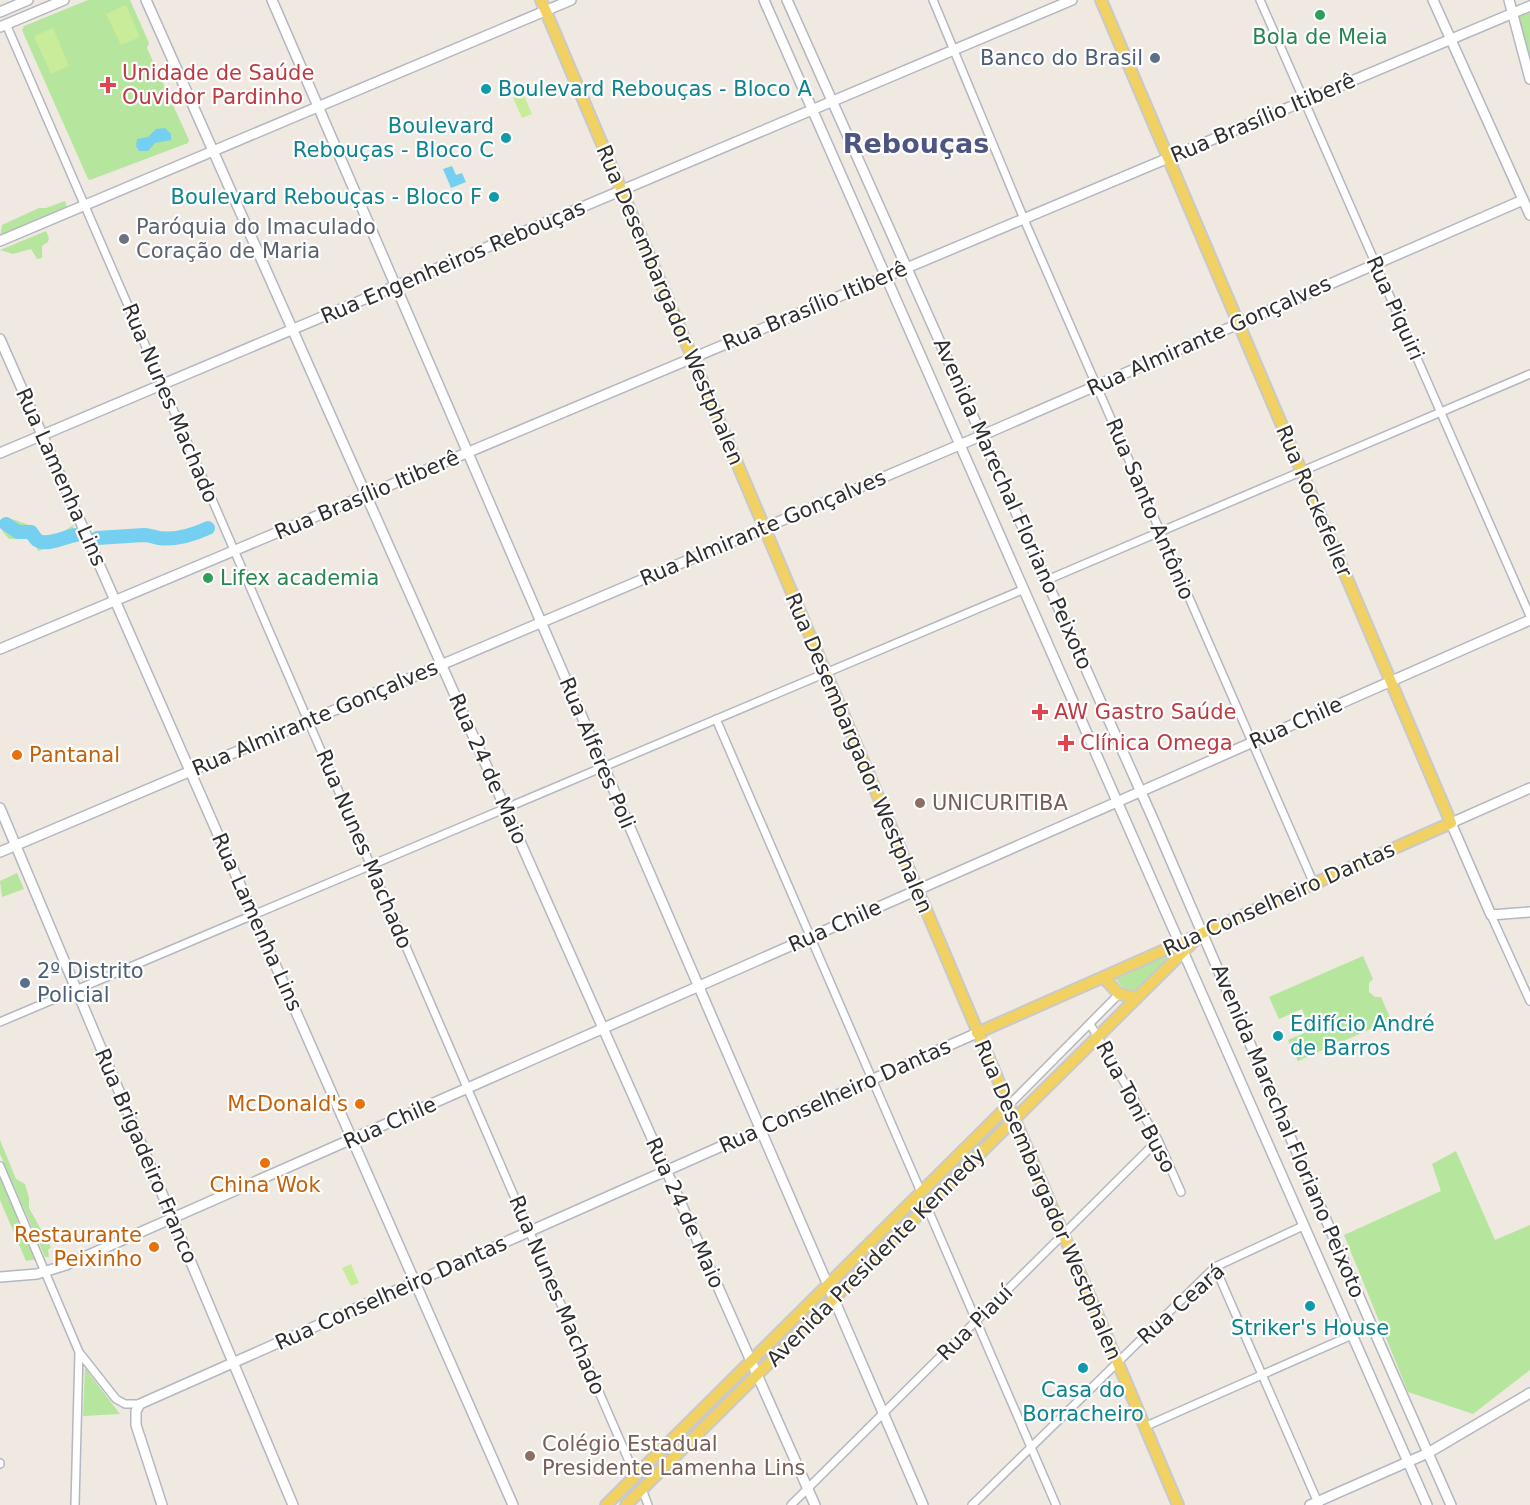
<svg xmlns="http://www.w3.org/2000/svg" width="1530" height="1505" font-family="'DejaVu Sans',sans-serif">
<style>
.green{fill:#b6e59e}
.pitch{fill:#c9ec9a}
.water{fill:#75cff0}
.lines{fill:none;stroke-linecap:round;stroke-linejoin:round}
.river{stroke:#75cff0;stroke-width:14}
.street-casing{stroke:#b4b7c1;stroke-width:10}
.secondary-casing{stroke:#b4b7c1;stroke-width:12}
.primary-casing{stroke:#c9c9c9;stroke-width:14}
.street{stroke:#fff;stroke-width:7}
.secondary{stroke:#fff;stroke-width:9}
.primary{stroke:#f2d163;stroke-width:10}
.leisure-dot{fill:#2e9e5b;stroke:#fff;stroke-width:2}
.service-dot{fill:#5c6f8a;stroke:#fff;stroke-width:2}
.health-dot{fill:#e0444e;stroke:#fff;stroke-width:2}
.culture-dot{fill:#0f9aa8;stroke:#fff;stroke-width:2}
.worship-dot{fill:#6b7280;stroke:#fff;stroke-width:2}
.food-dot{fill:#e8710a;stroke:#fff;stroke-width:2}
.education-dot{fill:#8d6e63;stroke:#fff;stroke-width:2}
.labels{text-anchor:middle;stroke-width:4.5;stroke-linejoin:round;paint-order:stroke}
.leisure-label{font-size:21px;fill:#27864d;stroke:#fff}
.service-label{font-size:21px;fill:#4e5e75;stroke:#fff;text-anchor:end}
.health-label{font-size:21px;fill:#be3a42;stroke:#fff;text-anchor:start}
.culture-label{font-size:21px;fill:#0d838f;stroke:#fff;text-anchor:start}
.street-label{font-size:21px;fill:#2e2e2e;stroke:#fff}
.worship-label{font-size:21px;fill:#5b616d;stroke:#fff;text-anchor:start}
.food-label{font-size:21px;fill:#c56008;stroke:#fff;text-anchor:end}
.education-label{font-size:21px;fill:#785e54;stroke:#fff;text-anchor:start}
.district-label{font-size:27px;font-weight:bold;fill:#4d5680;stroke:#fff}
</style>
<rect width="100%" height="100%" fill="#efe9e1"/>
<path class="green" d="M88 0H130L149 43 147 48 189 140 188 143 90 180 88 179 22 30 24 26Z
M1530 7V64L1519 19V15Z
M65 201 67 207 0 236 2 225 39 208H46Z
M46 231 49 238 48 242 42 246V258L37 259 31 249 13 254 0 250Z
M12 519 35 527 42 538 64 535 66 530 73 525 76 539 38 551C35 541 31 540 23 535L16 539H9L3 532 1 524Z
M17 873 24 889 2 897 0 881Z
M1173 951 1174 954 1138 991 1124 989 1114 977Z
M1363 956 1373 979 1369 983V992L1375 997H1381L1391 1020 1298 1061 1288 1040 1311 1030 1302 1009 1279 1019 1269 997Z
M0 1140 16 1179 25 1184 29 1198V1208L51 1247 48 1250 49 1257H45L0 1154Z
M1456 1151 1495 1240 1530 1225V1370L1473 1414 1408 1392 1344 1235 1441 1191 1432 1164Z
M0 1162 43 1258 26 1261 0 1200Z
M85 1368 120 1414 83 1416Z"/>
<path class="pitch" d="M126 5 140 37 121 45 106 14Z
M53 28 69 66 51 74 34 36Z
M523 93 532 114 522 118 513 98Z
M351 1264 359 1283 351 1286 342 1268Z"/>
<path class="water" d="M165 128 171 134V140L155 143 148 151H139L136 146 137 139 148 137 156 129Z
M452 166 456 175 462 173 466 182 451 188 443 169Z"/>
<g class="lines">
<path class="river" d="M6 524 18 532H31C33 535 35 538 37 540 47 547 66 536 76 535
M97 538 144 535C150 535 153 537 159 538 175 540 193 535 208 528"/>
<g class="street-casing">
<path id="street" d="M933 0 1026 224 1314 884
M1260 0 1530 616
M6 24 635 1475
M1047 580 1530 374
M716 719 921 1192
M1491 915 1530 1001
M0 1022 1022 590
M1090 1024 1158 1140 1181 1192
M1008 1106 1119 994
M0 1166 79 1352 116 1399 125 1404H140
M927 1207 1056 1505
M1215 1267 1319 1505
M1144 1427 1352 1335
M0 1464V1463
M642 1489 648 1505
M75 1505 79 1352
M791 1505 1158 1140
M972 1505 1215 1267 1303 1226"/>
</g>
<g class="secondary-casing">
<path id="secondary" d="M146 0 815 1505
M272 0 923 1505
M764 0 1427 1505
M787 0 1153 819 1371 1324 1451 1505
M1433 0 1530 215
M1509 0 1530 79
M0 12 28 0
M0 27 64 0
M0 241 571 0
M0 339 513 1505
M0 453 1072 0
M0 649 1530 6
M1530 788 1451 823 1491 915 1530 912
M0 808 293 1505
M0 852 983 435 1523 200
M0 1277 37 1274 66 1265 1530 620
M162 1505 136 1425V1411L140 1404 977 1033
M1310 1505 1428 1453 1530 1393"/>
</g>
<g class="primary-casing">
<path id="primary" d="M541 0 1178 1505
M1103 977 1119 994 1137 998
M977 1033 1451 823 1101 0
M606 1505 1008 1106
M626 1505 1196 939"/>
</g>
<use href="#street" class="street"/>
<use href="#secondary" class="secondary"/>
<use href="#primary" class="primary"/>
</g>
<g class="leisure-dot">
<circle cx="1320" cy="15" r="6"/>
<circle cx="208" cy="578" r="6"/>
</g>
<g class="service-dot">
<circle cx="1155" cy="58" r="6"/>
<circle cx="25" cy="983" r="6"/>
</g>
<g class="health-dot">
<path d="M105 76h6v6h6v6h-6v6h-6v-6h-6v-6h6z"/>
<path d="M1037 703h6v6h6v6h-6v6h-6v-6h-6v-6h6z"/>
<path d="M1063 734h6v6h6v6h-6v6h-6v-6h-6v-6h6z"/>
</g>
<g class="culture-dot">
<circle cx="486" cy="89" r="6"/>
<circle cx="506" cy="138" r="6"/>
<circle cx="494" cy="197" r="6"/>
<circle cx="1278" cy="1036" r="6"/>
<circle cx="1310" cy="1306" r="6"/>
<circle cx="1083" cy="1368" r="6"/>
</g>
<circle class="worship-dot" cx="124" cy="239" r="6"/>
<g class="food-dot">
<circle cx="17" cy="755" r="6"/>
<circle cx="360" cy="1104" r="6"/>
<circle cx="265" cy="1163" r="6"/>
<circle cx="154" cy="1247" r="6"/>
</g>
<g class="education-dot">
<circle cx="920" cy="803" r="6"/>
<circle cx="530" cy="1456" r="6"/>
</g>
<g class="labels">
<g class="leisure-label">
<text x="1320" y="44">Bola de Meia</text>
<text x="220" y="585" text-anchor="start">Lifex academia</text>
</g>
<g class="service-label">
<text x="1143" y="65">Banco do Brasil</text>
<text x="37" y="978" text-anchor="start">2º Distrito<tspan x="37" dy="24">Policial</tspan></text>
</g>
<g class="health-label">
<text x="122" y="80">Unidade de Saúde<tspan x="122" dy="24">Ouvidor Pardinho</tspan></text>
<text x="1054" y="719">AW Gastro Saúde</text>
<text x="1080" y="750">Clínica Omega</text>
</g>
<g class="culture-label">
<text x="498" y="96">Boulevard Rebouças - Bloco A</text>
<text x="494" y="133" text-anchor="end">Boulevard<tspan x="494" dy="24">Rebouças - Bloco C</tspan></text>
<text x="482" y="204" text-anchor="end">Boulevard Rebouças - Bloco F</text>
<text x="1290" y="1031">Edifício André<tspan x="1290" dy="24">de Barros</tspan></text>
<text x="1310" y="1335" text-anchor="middle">Striker's House</text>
<text x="1083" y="1397" text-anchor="middle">Casa do<tspan x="1083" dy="24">Borracheiro</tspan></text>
</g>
<g class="street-label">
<text transform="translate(1263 118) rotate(-23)" y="7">Rua Brasílio Itiberê</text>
<text transform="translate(453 262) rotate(-23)" y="7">Rua Engenheiros Rebouças</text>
<text transform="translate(670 305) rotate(67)" y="7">Rua Desembargador Westphalen</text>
<text transform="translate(815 306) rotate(-23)" y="7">Rua Brasílio Itiberê</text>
<text transform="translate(1395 308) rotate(66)" y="7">Rua Piquiri</text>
<text transform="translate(1209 336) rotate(-24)" y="7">Rua Almirante Gonçalves</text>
<text transform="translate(170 403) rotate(67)" y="7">Rua Nunes Machado</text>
<text transform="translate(61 477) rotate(66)" y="7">Rua Lamenha Lins</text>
<text transform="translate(367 495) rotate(-23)" y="7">Rua Brasílio Itiberê</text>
<text transform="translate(1314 501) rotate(67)" y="7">Rua Rockefeller</text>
<text transform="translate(1013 504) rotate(66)" y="7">Avenida Marechal Floriano Peixoto</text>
<text transform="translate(1150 509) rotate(67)" y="7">Rua Santo Antônio</text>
<text transform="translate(763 528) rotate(-23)" y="7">Rua Almirante Gonçalves</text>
<text transform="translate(315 718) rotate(-23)" y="7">Rua Almirante Gonçalves</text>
<text transform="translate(1296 723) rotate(-24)" y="7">Rua Chile</text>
<text transform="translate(597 753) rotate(67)" y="7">Rua Alferes Poli</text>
<text transform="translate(859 753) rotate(67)" y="7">Rua Desembargador Westphalen</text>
<text transform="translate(488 769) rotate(66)" y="7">Rua 24 de Maio</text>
<text transform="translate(364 849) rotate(67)" y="7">Rua Nunes Machado</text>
<text transform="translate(1279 899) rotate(-24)" y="7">Rua Conselheiro Dantas</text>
<text transform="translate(257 922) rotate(66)" y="7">Rua Lamenha Lins</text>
<text transform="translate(835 926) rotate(-24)" y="7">Rua Chile</text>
<text transform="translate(835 1096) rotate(-24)" y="7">Rua Conselheiro Dantas</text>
<text transform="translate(1136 1107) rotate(62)" y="7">Rua Toni Buso</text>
<text transform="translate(390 1123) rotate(-24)" y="7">Rua Chile</text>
<text transform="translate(1288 1131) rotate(67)" y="7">Avenida Marechal Floriano Peixoto</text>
<text transform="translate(146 1156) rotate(67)" y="7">Rua Brigadeiro Franco</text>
<text transform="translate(1048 1200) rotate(67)" y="7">Rua Desembargador Westphalen</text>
<text transform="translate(685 1213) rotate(66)" y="7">Rua 24 de Maio</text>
<text transform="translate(876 1257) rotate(-45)" y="7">Avenida Presidente Kennedy</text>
<text transform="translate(391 1293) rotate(-24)" y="7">Rua Conselheiro Dantas</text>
<text transform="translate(557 1295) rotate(67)" y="7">Rua Nunes Machado</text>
<text transform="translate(1181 1304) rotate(-42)" y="7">Rua Ceará</text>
<text transform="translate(975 1323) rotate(-45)" y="7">Rua Piauí</text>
</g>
<g class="worship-label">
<text x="136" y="234">Paróquia do Imaculado<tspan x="136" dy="24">Coração de Maria</tspan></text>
</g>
<g class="food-label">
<text x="29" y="762" text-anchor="start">Pantanal</text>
<text x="348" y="1111">McDonald's</text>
<text x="265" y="1192" text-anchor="middle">China Wok</text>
<text x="142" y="1242">Restaurante<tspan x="142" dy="24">Peixinho</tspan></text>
</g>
<g class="education-label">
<text x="932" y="810">UNICURITIBA</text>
<text x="542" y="1451">Colégio Estadual<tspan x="542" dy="24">Presidente Lamenha Lins</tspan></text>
</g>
<g class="district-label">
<text x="916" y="153">Rebouças</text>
</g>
</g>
</svg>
